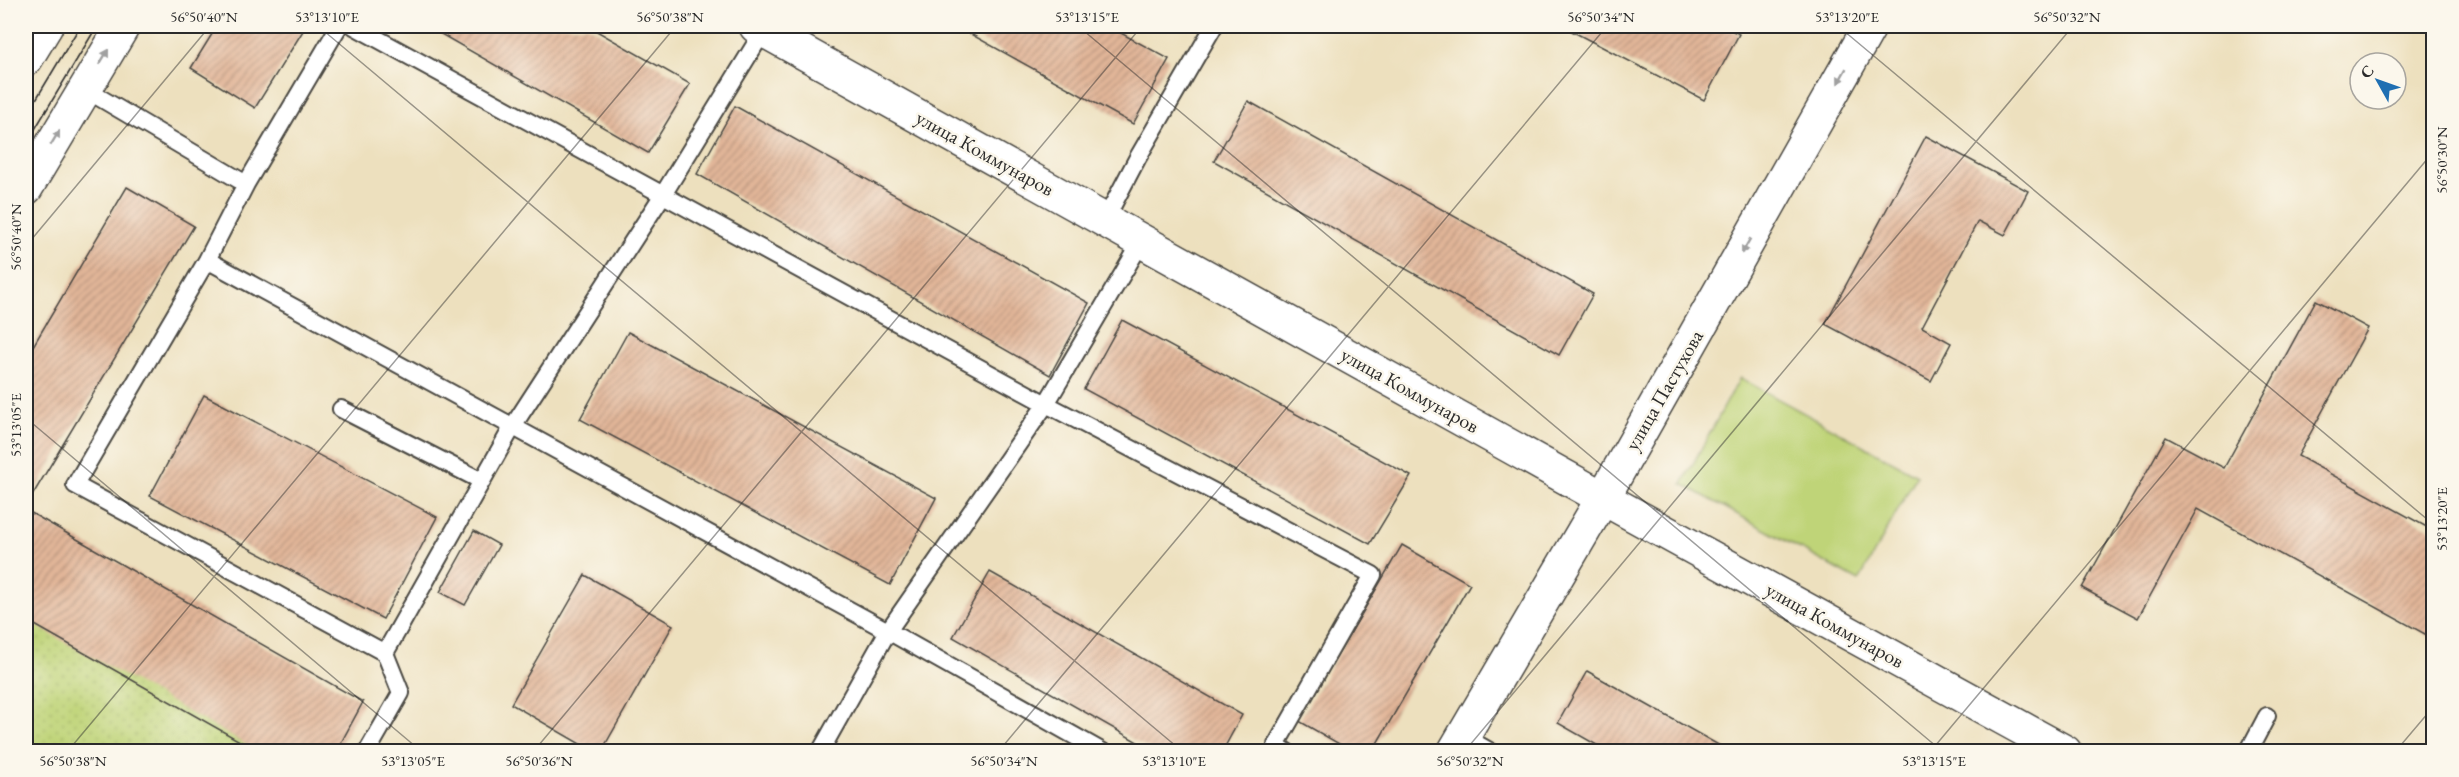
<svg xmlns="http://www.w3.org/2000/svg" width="2459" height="777" font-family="'EB Garamond',serif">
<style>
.grass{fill:url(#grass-dots);stroke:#758052;stroke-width:1.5}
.pitch{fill:#bfd478;stroke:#758052;stroke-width:1.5}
.building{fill:url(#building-hatch)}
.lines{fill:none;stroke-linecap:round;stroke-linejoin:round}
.lane-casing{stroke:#484641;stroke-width:20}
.street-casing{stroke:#484641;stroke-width:36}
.secondary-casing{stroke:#484641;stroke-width:36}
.primary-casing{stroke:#484641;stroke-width:36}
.lane{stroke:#fff;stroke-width:16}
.street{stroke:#fff;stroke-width:33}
.secondary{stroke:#fff;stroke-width:33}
.primary{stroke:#fff;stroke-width:33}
.tram{stroke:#2b2b2b;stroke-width:1.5}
.oneway{fill:#a0a0a0}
.ticks{fill:none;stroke:#2b2b2b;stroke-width:1.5;stroke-opacity:0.45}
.labels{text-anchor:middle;stroke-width:5;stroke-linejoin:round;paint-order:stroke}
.street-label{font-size:20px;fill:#2b2b2b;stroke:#fbf7ec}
.neatline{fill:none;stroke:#2b2b2b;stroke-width:2}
.ticks-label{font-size:15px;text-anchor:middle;fill:#2b2b2b}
</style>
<defs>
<pattern id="grass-dots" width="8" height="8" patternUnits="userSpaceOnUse" patternTransform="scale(1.5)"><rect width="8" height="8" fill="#bfd478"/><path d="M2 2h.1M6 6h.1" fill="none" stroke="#a4b668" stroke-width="1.8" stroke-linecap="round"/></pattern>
<pattern id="building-hatch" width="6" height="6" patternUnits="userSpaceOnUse" patternTransform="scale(1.5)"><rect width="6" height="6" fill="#e2b699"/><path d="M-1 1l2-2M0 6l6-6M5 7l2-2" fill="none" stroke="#b7947d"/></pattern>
</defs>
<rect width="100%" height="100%" fill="#fbf7ec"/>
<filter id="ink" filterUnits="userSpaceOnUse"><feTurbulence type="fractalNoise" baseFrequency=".0167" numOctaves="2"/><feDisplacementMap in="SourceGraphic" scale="12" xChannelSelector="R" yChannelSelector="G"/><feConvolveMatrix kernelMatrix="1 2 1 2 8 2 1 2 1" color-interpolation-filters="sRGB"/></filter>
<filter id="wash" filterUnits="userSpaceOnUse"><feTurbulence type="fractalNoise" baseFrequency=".008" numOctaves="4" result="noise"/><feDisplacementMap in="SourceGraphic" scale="24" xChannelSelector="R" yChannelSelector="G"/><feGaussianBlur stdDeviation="1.35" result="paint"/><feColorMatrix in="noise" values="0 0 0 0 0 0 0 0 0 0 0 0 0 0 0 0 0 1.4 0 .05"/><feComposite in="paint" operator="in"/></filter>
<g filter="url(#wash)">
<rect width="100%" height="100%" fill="#ede0be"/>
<path class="grass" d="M26 618 259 751H26Z"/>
<path class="pitch" d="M1740 378 1917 475 1859 581 1682 484Z"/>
<g id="blocks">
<path class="building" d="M217 26H306L255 108 191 68Z
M427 26H588L690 84 648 153Z
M956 26H1108L1169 59 1133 124Z
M1562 26H1723L1739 34 1704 100Z
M1248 101 1593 294 1559 355 1214 161Z
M735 106 1089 303 1050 375 697 174Z
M1926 136 2028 191 2005 235 1978 221 1922 327 1951 343 1931 381 1825 324Z
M127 187 194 226 26 506V358Z
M2316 300 2368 328 2298 456 2434 531V639L2198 509 2138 618 2082 588 2166 437 2224 468Z
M1122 320 1411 476 1370 544 1084 389Z
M628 332 936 498 890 585 580 419Z
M204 395 437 517 383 619 150 496Z
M26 510 363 702 336 752H259L26 620Z
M474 531 499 545 465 605 440 592Z
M1402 545 1470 584 1372 752H1353L1299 721Z
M990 572 1242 715 1222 752H1155L953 637Z
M585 575 673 625 601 752H594L511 704Z
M1587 671 1731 752H1609L1558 723Z
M2434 730V752H2422Z"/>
</g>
</g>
<g filter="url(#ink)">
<use href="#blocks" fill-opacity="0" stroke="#484641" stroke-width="1.5"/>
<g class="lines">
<g class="lane-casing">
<path id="lane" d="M339 26 246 184 207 260 75 485 385 653
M354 26 1046 404 1373 575 1276 745 1287 752
M85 89 246 184
M1105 220 1137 159 1214 26
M207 260 888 631 1103 752
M341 409 482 481
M1463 736 1491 752
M367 752 401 693 385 653 513 426 664 193 764 30
M820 752 888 631 1046 404 1142 241
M2248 752 2267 716"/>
</g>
<g class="street-casing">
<path id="street" d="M1454 752 1603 498 1870 26"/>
</g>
<g class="secondary-casing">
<path id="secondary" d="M756 26 1603 498 2065 752"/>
</g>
<g class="primary-casing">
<path id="primary" d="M26 59 46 26
M26 188 123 26"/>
</g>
<use href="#lane" class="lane"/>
<use href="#street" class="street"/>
<use href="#secondary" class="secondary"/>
<use href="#primary" class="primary"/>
<path class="tram" d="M26 116 80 26
M26 144 97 26"/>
</g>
<defs><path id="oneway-solid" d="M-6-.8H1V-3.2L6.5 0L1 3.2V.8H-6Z" transform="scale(1.5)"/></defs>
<g class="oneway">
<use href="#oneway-solid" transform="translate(104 57) rotate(-59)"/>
<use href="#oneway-solid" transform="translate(1842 76) rotate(119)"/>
<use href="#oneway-solid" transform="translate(55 138) rotate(-59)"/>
<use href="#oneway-solid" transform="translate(1746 246) rotate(120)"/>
</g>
</g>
<path class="ticks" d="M318 26 1183 752M1078 26 1943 752M1838 26 2434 525M26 246 210 26M26 418 422 752M67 752 676 26M533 752 1142 26M998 752 1607 26M1464 752 2073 26M1930 752 2434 151M2395 752 2434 706"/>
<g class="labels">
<g class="street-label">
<text transform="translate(985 153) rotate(29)" y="7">улица Коммунаров</text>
<text transform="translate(1410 390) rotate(29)" y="7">улица Коммунаров</text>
<text transform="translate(1664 390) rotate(-60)" y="7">улица Пастухова</text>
<text transform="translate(1835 625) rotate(29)" y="7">улица Коммунаров</text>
</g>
</g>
<rect width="2459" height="777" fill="none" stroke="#fbf7ec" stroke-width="66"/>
<g transform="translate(2378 81) rotate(310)"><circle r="28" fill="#fbf7ec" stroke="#a8a59f" stroke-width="1.5"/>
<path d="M0-4.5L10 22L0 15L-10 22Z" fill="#1f6fb2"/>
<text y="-9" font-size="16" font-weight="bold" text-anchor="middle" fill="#2b2b2b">С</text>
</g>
<rect x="33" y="33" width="2393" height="711" class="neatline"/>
<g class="ticks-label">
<text x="204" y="22">56°50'40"N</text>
<text x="327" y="22">53°13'10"E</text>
<text x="670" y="22">56°50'38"N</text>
<text x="1087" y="22">53°13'15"E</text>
<text x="1601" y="22">56°50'34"N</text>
<text x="1847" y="22">53°13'20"E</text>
<text x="2067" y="22">56°50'32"N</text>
<text transform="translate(2442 160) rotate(-90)" y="5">56°50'30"N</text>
<text transform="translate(16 237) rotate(-90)" y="5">56°50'40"N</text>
<text transform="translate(16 425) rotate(-90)" y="5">53°13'05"E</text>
<text transform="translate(2442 519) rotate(-90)" y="5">53°13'20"E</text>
<text x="73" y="766">56°50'38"N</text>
<text x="413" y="766">53°13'05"E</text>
<text x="539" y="766">56°50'36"N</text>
<text x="1004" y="766">56°50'34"N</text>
<text x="1174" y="766">53°13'10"E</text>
<text x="1470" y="766">56°50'32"N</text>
<text x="1934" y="766">53°13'15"E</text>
</g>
</svg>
